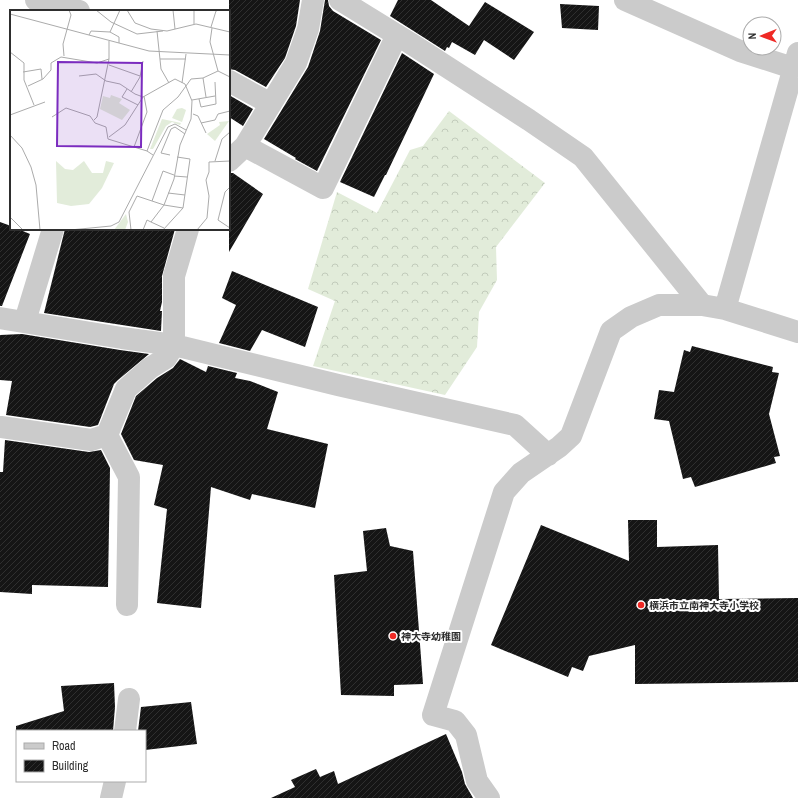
<svg xmlns="http://www.w3.org/2000/svg" width="798" height="798" font-family="'Archivo Narrow','Noto Sans JP',sans-serif">
<style>
.forest{fill:url(#forest-crowns)}
.building{fill:url(#building-hatch)}
.lines{fill:none;stroke-linecap:round;stroke-linejoin:round}
.minor{stroke:#cbcbcb;stroke-width:22}
.poi-dot{fill:#ef2925;stroke:#fff;stroke-width:1.5}
.labels{text-anchor:middle;stroke-width:4;stroke-linejoin:round;paint-order:stroke}
.poi-label{font-size:10px;font-weight:bold;fill:#2e2e2e;stroke:#fff;text-anchor:start}
.inset-road{fill:none;stroke:#ababab;stroke-width:1}
.view{fill:#7b2cbf;fill-opacity:0.15;stroke:#7b2cbf;stroke-width:2}
.inset-edge{fill:none;stroke:#2e2e2e;stroke-width:2}
</style>
<defs>
<pattern id="forest-crowns" width="20" height="18" patternUnits="userSpaceOnUse"><rect width="20" height="18" fill="#e2ecda"/><path d="M2 6a3 3 0 1 1 6 0M12 15a3 3 0 1 1 6 0" fill="none" stroke="#c2cbbb"/></pattern>
<pattern id="building-hatch" width="6" height="6" patternUnits="userSpaceOnUse"><rect width="6" height="6" fill="#151515"/><path d="M-1 1l2-2M0 6l6-6M5 7l2-2" fill="none" stroke="#2f2f2f"/></pattern>
</defs>
<rect width="100%" height="100%" fill="#fff"/>
<path class="forest" d="M449 111 545 183 496 247 497 280 479 312 477 347 445 395 313 366 335 301 308 289 337 192 377 213 410 150 423 146Z"/>
<path class="building" d="M229 0H300L296 26 285 58 266 87 235 70 229 69Z
M325 0H328L329 6 333 11 381 40 317 171 295 159 296 158 264 139 308 67 320 31Z
M398 0H431L469 26 485 2 534 32 514 60 484 40 475 55 452 42 449 48 447 47 445 51 390 16Z
M560 4 599 6 598 30 562 28Z
M402 53 434 74 386 175H385L374 197 340 182Z
M229 95 253 109 243 126 229 117Z
M229 173H233L263 194 229 252Z
M0 222 11 226V229H18L30 234 2 306H0Z
M65 229H175L162 276V302L160 311H162L161 331 44 313Z
M232 271 318 307 305 347 262 330 250 351 219 343 236 305 222 298Z
M22 334 120 350 149 354 118 380 114 384 98 425 90 427 6 415 12 381 0 380V335Z
M692 346 773 367 772 372 779 373 769 414 780 456 774 457 776 463 695 487 691 477 683 479 669 421 654 419 659 390 674 392 684 350 690 352Z
M180 359 206 372 208 366 237 373 235 378 250 381 278 392 267 429 328 444 315 508 252 494 250 500 211 487 201 608 157 603 167 509 154 505 163 465 134 460 121 434 136 396 157 378 173 368Z
M5 440 89 452 101 450 110 468 108 587 32 585V594L0 592V472H3Z
M628 520H657V547L718 545 719 599 798 598V682L635 684V645L589 656 583 671 572 667 568 677 491 645 541 525 629 561Z
M386 528 390 546 413 551 423 684 394 685V696L341 695 334 575 367 571 363 531Z
M114 683 115 707 113 731H16V726L64 711 61 686Z
M191 702 197 744 145 750V731H138L141 707Z
M446 734 462 772 465 784 473 798H271L295 787 291 780 316 769 320 777 334 771 338 784Z"/>
<g class="lines">
<path class="minor" d="M36 0 79 11
M340 0 410 43 529 120 583 157 702 305
M625 0 740 51 793 68
M229 81 271 104
M245 146 323 188 397 35
M229 161 245 146 296 63 308 29 313 0
M725 309 798 332
M0 318 122 338 174 345 338 385 515 425 548 455
M25 321 53 229
M1 427 91 440 107 435
M127 605 129 477 107 435 126 389 150 368 166 358 174 345V276L188 229
M125 731 129 699
M111 798 115 781
M489 798 477 781 466 735 455 721 433 715 504 492 521 473 559 447 571 436 611 331 631 317 659 305H702L725 309 798 53"/>
</g>
<g class="poi-dot">
<circle cx="641" cy="605" r="4"/>
<circle cx="393" cy="636" r="4"/>
</g>
<g class="labels">
<g class="poi-label">
<text x="649" y="609">横浜市立南神大寺小学校</text>
<text x="401" y="640">神大寺幼稚園</text>
</g>
</g>
<g transform="translate(10 10)">
<rect width="220" height="220" fill="#fff"/>
<path d="M152 109 171 113 170 115 162 112 156 116 143 139H140ZM116 204 118 212 115 220H104Z" fill="#e2ecda"/>
<path d="M101 85 112 89 109 93 120 100 112 110 90 99 93 86 100 88ZM172 98 176 100 172 112 162 108 167 99ZM219 111 205 131 197 124 210 115 209 112Z" fill="#e2ecda"/>
<path d="M46 151 55 159 63 160 74 151 82 163H93L96 151 104 153 92 178 79 194 61 196 47 193Z" fill="#e2ecda"/>
<path class="inset-road" d="M86 0 101 12 127 24 153 21M117 0 125 13 141 19 157 21 186 14 220 22M163 0 165 19M184 0V14M0 4 139 41 220 45M201 17 206 1 208 0M202 18 200 32 208 61M147 21 151 59 159 73M100 22 110 0M79 25 81 21 100 22 109 27V33M99 31V49M0 42 14 53V70L24 95M54 46 53 34 61 5 59 0M150 49H176M99 55 130 66M13 62 31 59 32 69M69 66 86 64 96 71 110 74 125 84 133 87M193 68 196 87M172 73 176 44M18 76 33 69 41 60V53L51 47 87 53 99 49 87 107 84 110M117 79 112 87 128 95M121 82 130 67 133 51M189 89 191 97 206 94 205 72M182 90 205 86M183 104 188 106 196 123M0 105 35 92M42 107 56 98 80 106 85 113 96 117 98 129 137 141 143 145M191 113 205 110 208 104 220 101M0 125 12 138 21 157 26 175 30 220M99 127 115 115 133 87 165 69 175 74 182 91 181 109 170 135 164 169 154 195 141 212 137 210 133 220M124 137 137 102 134 86M137 141 153 100 168 87 181 69 193 68 208 61 220 67M160 145 151 143 161 119 165 117 175 124M205 151 212 129 220 122M164 166 177 167M219 178 215 182 208 210 220 218M158 183 175 185M127 186 154 195 173 198M142 191 153 161 164 165M0 207 13 220M141 212 154 218M60 220 101 216 109 212 158 117 165 114 176 120M121 220 119 202 127 186M153 220 173 198 180 149 167 147M187 220 197 208 199 186 196 170 199 162V152L220 151"/>
<path class="view" d="M48 52 132 53 131 137 47 136Z"/>
<rect width="220" height="220" class="inset-edge"/>
</g>
<rect x="16" y="730" width="130" height="52" fill="#ffffff" stroke="#ababab"/>
<rect x="24" y="743" width="20" height="6" fill="#cbcbcb" stroke="#ababab"/>
<text x="52" y="750" font-size="12" fill="#2e2e2e">Road</text>
<rect x="24" y="760" width="20" height="12" fill="url(#building-hatch)" stroke="#ababab"/>
<text x="52" y="770" font-size="12" fill="#2e2e2e">Building</text>
<g transform="translate(762 36) rotate(269)"><circle r="19" fill="#ffffff" stroke="#ababab"/>
<path d="M0-3L7 15L0 10L-7 15Z" fill="#ef2925"/>
<text y="-6" font-size="11" font-weight="bold" text-anchor="middle" fill="#2e2e2e">N</text>
</g>
</svg>
